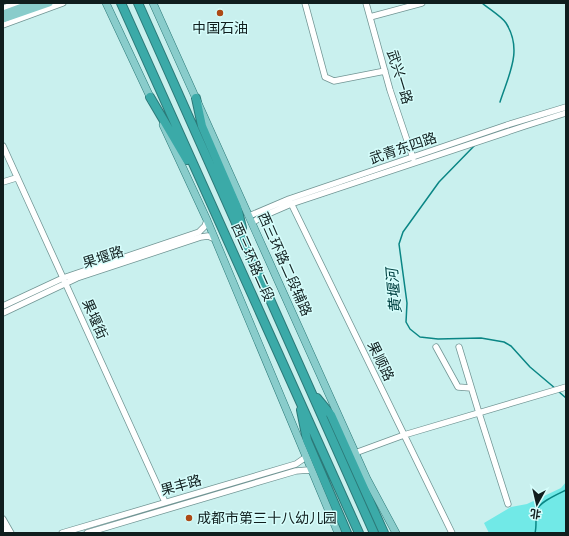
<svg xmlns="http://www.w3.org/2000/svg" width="569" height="536" font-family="'Titillium Web','Noto Sans SC',sans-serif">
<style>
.green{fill:#71e9e7}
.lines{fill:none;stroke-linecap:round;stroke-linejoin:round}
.stream{stroke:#0a8685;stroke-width:1.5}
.minor-casing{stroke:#719594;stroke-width:7}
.major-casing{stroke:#2c7978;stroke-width:8}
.highway-casing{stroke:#2c7978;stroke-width:10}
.minor{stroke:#fff;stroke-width:5.5}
.major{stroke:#89cccb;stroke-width:7}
.highway{stroke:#3baaa8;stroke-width:8}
.poi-dot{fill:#ad4915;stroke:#d6fdfb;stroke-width:1.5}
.labels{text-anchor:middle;stroke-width:3;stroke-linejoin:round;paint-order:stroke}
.poi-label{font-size:14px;fill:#101e1e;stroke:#d6fdfb}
.street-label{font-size:14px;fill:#101e1e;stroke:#d6fdfb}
.water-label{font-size:15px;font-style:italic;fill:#004141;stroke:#d6fdfb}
</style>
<rect width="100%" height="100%" fill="#c9f0ee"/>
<path class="green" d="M566 482V533H489L484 523 511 507 527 504 561 488Z"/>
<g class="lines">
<path class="stream" d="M482 3C489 9 501 16 506 23 523 50 509 74 500 102
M475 145 439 182 403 232 399 244 407 303 406 322 410 329 420 337 438 339 481 338 504 342 511 346 530 367 556 389
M558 391 566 398
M535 533C537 526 535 517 537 510 539 502 558 494 566 490"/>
<g class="minor-casing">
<path id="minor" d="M305 3 325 77 334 81 385 71
M366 3 390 90 413 158
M3 8 18 3
M370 17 422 3
M3 25 63 3
M3 146 165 502
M3 182 16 178
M289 199 452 533
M249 216 289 199 507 125 566 107
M252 223 261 217 291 204 525 126 566 113
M3 306 63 278 199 232 205 226 207 220
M3 313 77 278 201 237 208 236 215 239
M436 347 458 387 471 388
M459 347 479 413 508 504
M355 453 404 435 566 387
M3 519 11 533
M3 529 5 533
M62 533 296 464 306 457
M87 533 296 471 308 470 312 471"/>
</g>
<g class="major-casing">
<path id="major" d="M106 3 152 101
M153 3 367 479 396 533
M3 14 33 3
M3 19 49 3
M163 125 207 220 338 533"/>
</g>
<g class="highway-casing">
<path id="highway" d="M121 3 359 533
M138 3 374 533
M150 97 187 160
M196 98 202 126 237 207 242 228
M317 398 331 415 384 533
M301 410 307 440 347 533"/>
</g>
<use href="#minor" class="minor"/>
<use href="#major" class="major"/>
<use href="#highway" class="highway"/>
</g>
<g class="poi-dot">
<circle cx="220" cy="13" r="4"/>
<circle cx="189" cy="518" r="4"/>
</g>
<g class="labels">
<g class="poi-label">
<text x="220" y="33">中国石油</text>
<text x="197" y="523" text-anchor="start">成都市第三十八幼儿园</text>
</g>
<g class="street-label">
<text transform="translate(400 77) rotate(73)" y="5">武兴一路</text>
<text transform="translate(403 148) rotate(-19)" y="5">武青东四路</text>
<text transform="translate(103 257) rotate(-18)" y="5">果堰路</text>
<text transform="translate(253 262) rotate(66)" y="5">西三环路二段</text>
<text transform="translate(285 264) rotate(66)" y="5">西三环路二段辅路</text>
<text transform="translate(95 319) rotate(66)" y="5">果堰街</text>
<text transform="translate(381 361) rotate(64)" y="5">果顺路</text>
<text transform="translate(181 485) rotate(-16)" y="5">果丰路</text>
</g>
<g class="water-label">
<text transform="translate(394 291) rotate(-95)" y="5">黄堰河</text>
</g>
</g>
<rect width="569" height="536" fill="none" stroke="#101e1e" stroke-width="8"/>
<g transform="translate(537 504) rotate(188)" stroke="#d6fdfb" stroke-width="3" paint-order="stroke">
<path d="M0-3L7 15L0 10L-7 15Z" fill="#101e1e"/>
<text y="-6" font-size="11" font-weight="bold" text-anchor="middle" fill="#101e1e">北</text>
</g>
</svg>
